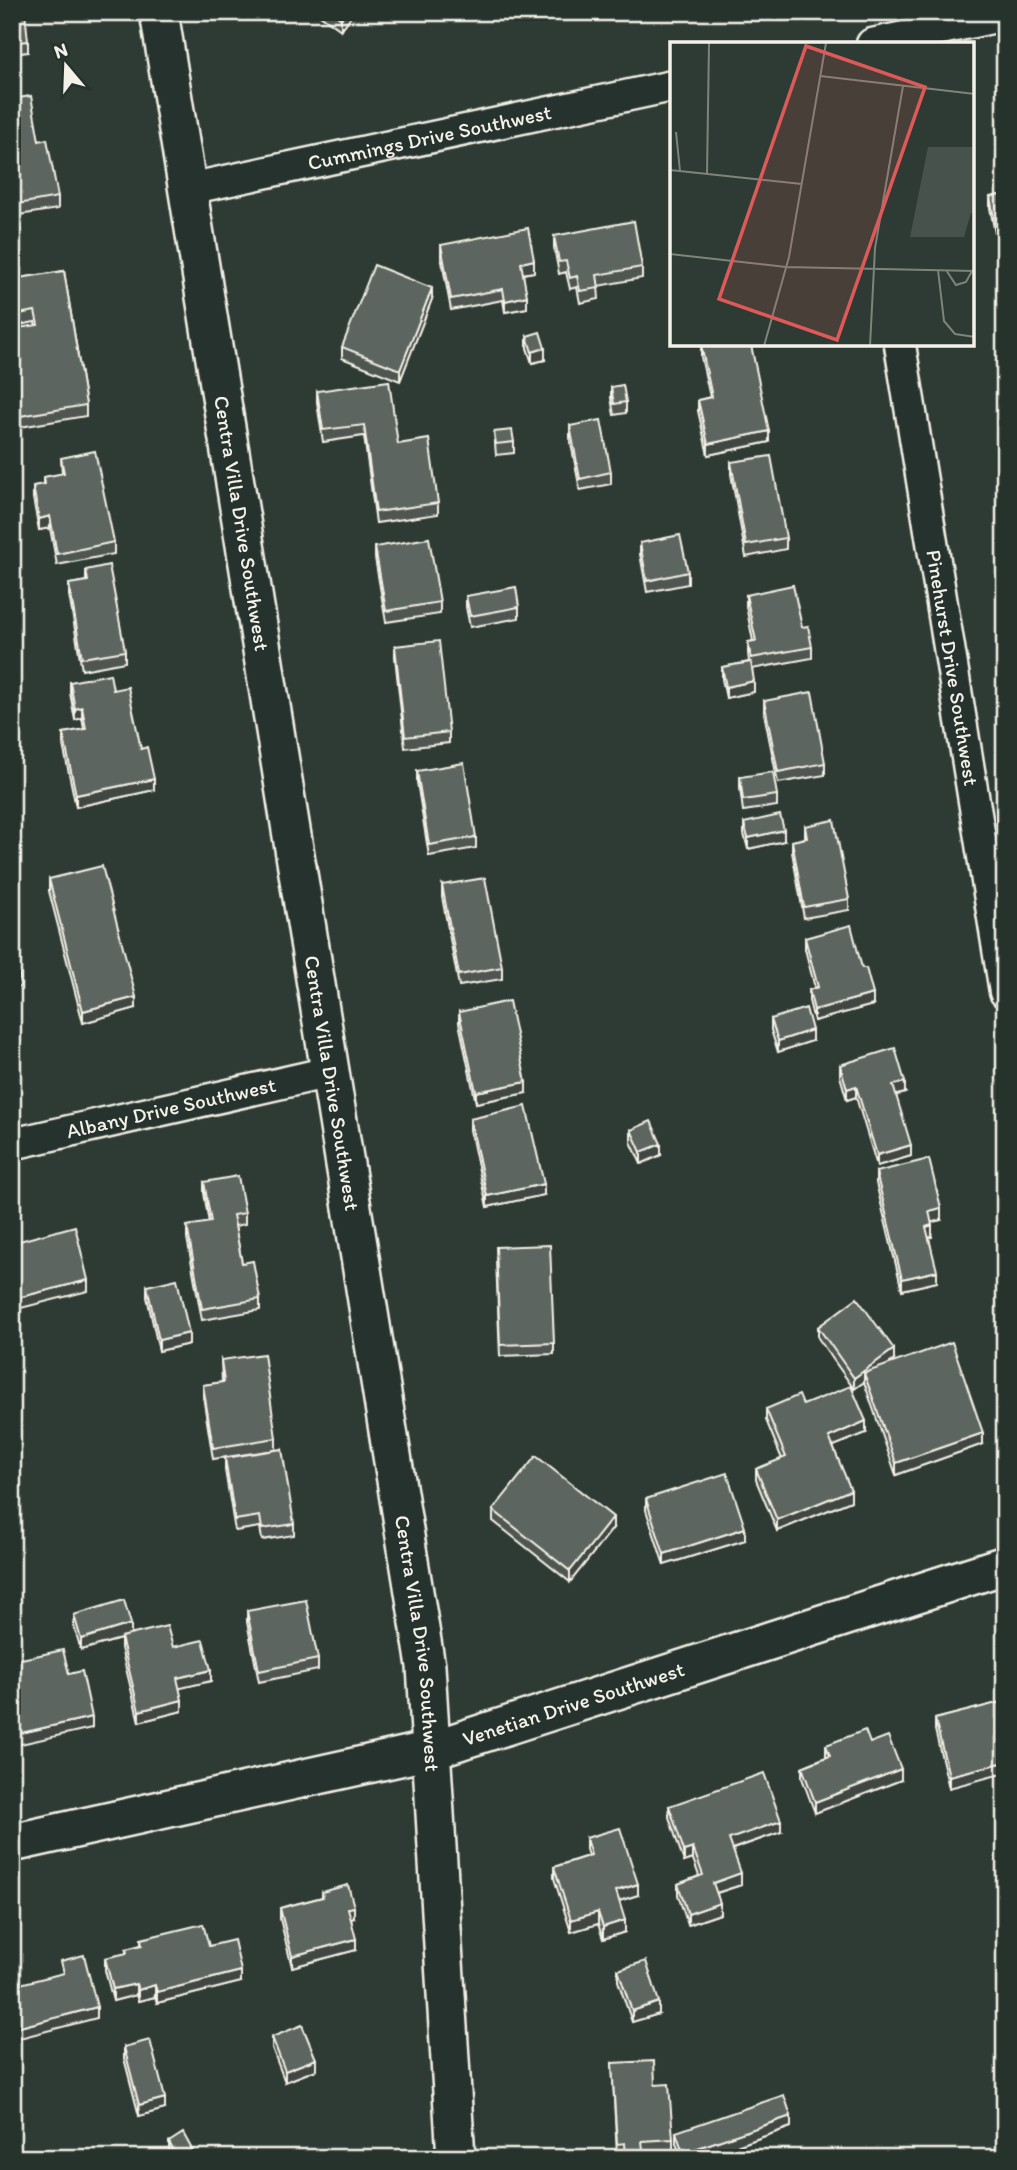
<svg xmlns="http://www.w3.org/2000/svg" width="1017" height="2170" font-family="Itim,sans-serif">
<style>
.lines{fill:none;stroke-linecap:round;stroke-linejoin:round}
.minor-casing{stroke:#f4f1e8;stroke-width:35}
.tertiary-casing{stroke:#f4f1e8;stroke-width:42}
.minor{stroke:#26332d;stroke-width:30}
.tertiary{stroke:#26332d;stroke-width:37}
.wall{fill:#4f5751;stroke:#f4f1e8;stroke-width:2}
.shaded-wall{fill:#404742;stroke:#f4f1e8;stroke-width:2}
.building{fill:#5c655e;stroke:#f4f1e8;stroke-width:2}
.labels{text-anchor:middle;stroke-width:5;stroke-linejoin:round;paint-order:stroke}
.street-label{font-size:21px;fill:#f4f1e8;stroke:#26332d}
.inset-road{fill:none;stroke:#7d847c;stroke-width:2}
.view{fill:#de5a58;fill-opacity:0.15;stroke:#de5a58;stroke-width:3.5}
.inset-edge{fill:none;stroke:#f4f1e8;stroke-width:3.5}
</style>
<rect width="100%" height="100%" fill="#2e3b34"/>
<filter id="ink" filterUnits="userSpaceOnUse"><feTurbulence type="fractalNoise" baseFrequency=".0143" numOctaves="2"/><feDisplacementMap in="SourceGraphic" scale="14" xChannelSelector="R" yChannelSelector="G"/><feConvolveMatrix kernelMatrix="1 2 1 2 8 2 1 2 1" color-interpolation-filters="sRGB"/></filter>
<g filter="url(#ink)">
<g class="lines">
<g class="minor-casing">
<g id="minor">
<path d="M872 44 1005 15"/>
<path id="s1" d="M188 189 672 86"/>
<path id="s2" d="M900 345 1005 992"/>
<path id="s3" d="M12 1144 330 1072"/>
</g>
</g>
<g class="tertiary-casing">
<g id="tertiary">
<path id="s4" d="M159 12 426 1666 456 2158"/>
<path id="s5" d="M12 1843 431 1750 1005 1565"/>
</g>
</g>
<use href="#minor" class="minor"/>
<use href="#tertiary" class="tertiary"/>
</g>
<path class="wall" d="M12 12 28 41V52L12 54Z
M316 12H354L341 30Z
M12 99 39 141 58 197V209L12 216Z
M1005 194V284L990 208V197Z
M554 236 642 267V278L598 286 599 299 580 303 577 287 570 289 566 272 559 274 554 247Z
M441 245 534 272 523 274 527 308 505 312 503 300 451 310 441 256Z
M64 271 86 405V416L20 427 12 380V329L36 326 35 322 19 325 13 290V279Z
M432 299 400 381 342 358V347Z
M527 336 545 360 532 363 527 348Z
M701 345 769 442 708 455 698 411V400L710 397 701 357Z
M611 387 626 402V413L614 415 611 398Z
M317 391 398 444 438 503V514L376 523 364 436 323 442 317 402Z
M570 426 611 472V484L580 490 570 438Z
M494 432 514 442V453L496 455Z
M61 458 114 542V554L57 565 50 528 39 530 33 498V486L44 484V477L62 474Z
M731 462 786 538V549L746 557 731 474Z
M640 543 688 572V584L647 592 640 554Z
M375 547 440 602V614L386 622 375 558Z
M86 570 125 651V662L82 670 69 595V584L86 581Z
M746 595 802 627 812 647V658L752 669 754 692 726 698 722 679V667L749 662 748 653V642L753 641 746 606Z
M466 596 519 607V618L470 627 466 607Z
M395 646 449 732V743L405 748 395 657Z
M70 682 113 690 141 749 154 790 76 807 63 745V733L84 729 82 718 75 720 70 693Z
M764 701 825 763V775L778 783 764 713Z
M417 771 476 837V848L429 856 417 782Z
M740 777 777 795V806L743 811 740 788Z
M744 823 784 841 748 849 744 834Z
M805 826 849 899V910L804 918 792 852V841L805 838Z
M49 879 136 1008 83 1023 49 891Z
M442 885 502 967V979L459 986 442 897Z
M805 938 873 1005 814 1021 809 1001V990L815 988 805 949Z
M459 1012 526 1093 476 1103 459 1023Z
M771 1019 812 1041 778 1052 771 1030Z
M840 1065 905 1093 896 1096 911 1156 877 1166 856 1097 847 1100 840 1076Z
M470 1119 544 1195 487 1207 470 1130Z
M631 1130 661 1155 641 1164 631 1142Z
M876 1172 941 1220 931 1222 932 1237H929L937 1282 902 1290 876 1183Z
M204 1182 245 1213V1224L235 1226 242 1263 260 1299V1310L202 1320 187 1238V1226L209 1223 204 1193Z
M496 1259 554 1343V1354L500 1356Z
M147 1286 189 1344 159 1351 147 1297Z
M818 1327 894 1360 889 1364 983 1444 896 1475 864 1382 854 1389 818 1338Z
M221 1360 276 1438V1450L294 1524V1535L262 1540 260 1527 235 1531 225 1470V1458L275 1450 213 1459 203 1396V1385L222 1382Z
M803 1405 866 1433 833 1446 851 1501 777 1531 756 1480V1469L782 1459 766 1420V1409Z
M646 1499 745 1540 664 1565 646 1510Z
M493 1510 613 1528 570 1582 493 1521Z
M247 1611 318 1659V1670L259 1682 247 1622Z
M74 1615 173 1647 211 1681 179 1688 182 1711 139 1722 121 1648V1639L81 1650 74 1626Z
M1005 1701 949 1788 935 1730V1719Z
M870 1743 901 1780 815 1813 802 1778V1767L826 1757V1745Z
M669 1806 781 1832 733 1849 741 1885 717 1893 720 1914 688 1925 678 1895V1884L699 1876 693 1859 684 1862 669 1817Z
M586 1838 638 1895 619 1901 625 1932 603 1939 598 1924 571 1932 554 1878V1867L588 1856 586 1849Z
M322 1892 354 1918 351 1919 356 1950 292 1967 280 1919V1908L322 1897Z
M141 1939 209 1946 241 1982 157 2003 155 1997 138 2001 136 1995 113 2001 105 1970V1958L126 1954V1949L141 1945Z
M618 1970 659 2014 632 2022 618 1981Z
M272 2037 316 2070 285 2082 272 2048Z
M124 2047 165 2109 139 2116 124 2058Z
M612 2063 655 2085 673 2139V2150L643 2152 644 2158H625V2155H617Z
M791 2127 702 2158H681L676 2143V2132Z
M169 2142 194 2158H171L169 2153Z"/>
<path class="shaded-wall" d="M345 12H354L341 30V19Z
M410 12H429L410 18Z
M534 260V272L521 274V263Z
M432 288V299L400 381V370Z
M527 296V308L505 312V301Z
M545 348V360L532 363V352Z
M769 431V442L708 455V444Z
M50 516V528L39 530V519Z
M754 681V692L726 698V687Z
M82 707V718L75 720V709Z
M154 779V790L76 807V795Z
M784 830V841L748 849V838Z
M20 976V987L12 990V979Z
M873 994V1005L814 1021V1010Z
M136 997V1008L83 1023V1011Z
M812 1030V1041L778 1052V1041Z
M526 1082V1093L476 1103V1092Z
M905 1082V1093L893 1096V1085Z
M856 1086V1097L847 1100V1089Z
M661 1144V1155L641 1164V1152Z
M911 1145V1156L877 1166V1155Z
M544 1184V1195L487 1207V1196Z
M941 1208V1220L929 1223V1211Z
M932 1225V1237L926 1238V1227Z
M937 1271V1282L902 1290V1279Z
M88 1280V1291L13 1310V1299Z
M189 1333V1344L159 1351V1340Z
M894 1349V1360L867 1380 864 1373V1382L854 1389V1378Z
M866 1421V1433L829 1448V1437Z
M983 1433V1444L896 1475V1463Z
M851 1490V1501L777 1531V1520Z
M613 1517V1528L570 1582V1571Z
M745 1528V1540L664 1565V1554Z
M131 1624V1636L81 1650V1639Z
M211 1670V1681L177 1689V1678Z
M182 1700V1711L139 1722V1711Z
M92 1717V1728L12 1746V1735Z
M1005 1762V1773L949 1788V1776Z
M901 1769V1780L815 1813V1802Z
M781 1821V1832L729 1850V1839Z
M693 1848V1859L684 1862V1851Z
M741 1873V1885L713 1894V1883Z
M638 1884V1895L616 1902V1891Z
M720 1903V1914L688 1925V1914Z
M354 1907V1918L348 1920V1908Z
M598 1912V1924L571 1932V1920Z
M625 1920V1932L603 1939V1927Z
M356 1939V1950L292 1967V1956Z
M241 1971V1982L157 2003V1992Z
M136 1984V1995L113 2001V1989Z
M155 1985V1997L138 2001V1990Z
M659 2002V2014L632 2022V2011Z
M97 2007V2018L12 2040V2029Z
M316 2059V2070L285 2082V2071Z
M165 2098V2109L139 2116V2105Z
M791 2116V2127L702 2158H683V2153Z
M194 2153V2158H185Z"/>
<path class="building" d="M12 12H25L28 41 12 43Z
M332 12H345L341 19Z
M31 96 39 141 47 139 58 197 12 205V99Z
M1005 194V273L990 197Z
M634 221 642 267 597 275 599 288 580 291 577 276 570 278 566 261 559 262 554 236Z
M528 228 534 260 521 263 527 296 505 301 503 289 451 299 441 245Z
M374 265 432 288 400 370 342 347Z
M64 271 86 405 20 416 12 369V329L38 325 35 311 19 314 13 279Z
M540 332 545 348 532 352 527 336Z
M701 345H751L769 431 708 444 698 400 712 397Z
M389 381 398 444 429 439 438 503 376 512 364 425 323 430 317 391Z
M623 385 626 402 614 404 611 387Z
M601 420 611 472 580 479 570 426Z
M512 430 514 442 496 444 494 432Z
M95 451 114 542 57 554 50 516 39 519 33 486 45 484 44 477 64 473 61 458Z
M771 456 786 538 746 545 731 462Z
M680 535 688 572 647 581 640 543Z
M429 538 440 602 386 611 375 547Z
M109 565 125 651 82 658 69 584 88 581 86 570Z
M793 585 802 627 808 626 812 647 751 658 748 642 756 641 746 595Z
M516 587 519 607 470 616 466 596Z
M439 641 449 732 405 737 395 646Z
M751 662 754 681 726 687 722 667Z
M110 674 113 690 128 687 141 749 147 747 154 779 76 795 63 733 86 729 82 707 75 709 70 682Z
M812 692 825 763 778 772 764 701Z
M464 763 476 837 429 845 417 771Z
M773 772 777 795 743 800 740 777Z
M780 815 784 830 748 838 744 823Z
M834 820 849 899 804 907 792 841 807 838 805 826Z
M102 866 136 997 83 1011 49 879Z
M485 878 502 967 459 975 442 885Z
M851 925 862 968H866L873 994 814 1010 809 990 818 987 805 938Z
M12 954 20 976 12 979Z
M509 1001 526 1082 476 1092 459 1012Z
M806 1008 812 1030 778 1041 771 1019Z
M895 1048 905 1082 893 1085 911 1145 877 1155 856 1086 847 1089 840 1065Z
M526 1106 544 1184 487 1196 470 1119Z
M651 1121 661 1144 641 1152 631 1130Z
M929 1159 941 1208 929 1211 932 1225 926 1227 937 1271 902 1279 876 1172Z
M238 1176 245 1213 233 1215 242 1263 253 1261 260 1299 202 1309 187 1226 211 1222 204 1182Z
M75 1226 88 1280 13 1299 12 1243Z
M550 1245 554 1343 500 1345 496 1247Z
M177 1279 189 1333 159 1340 147 1286Z
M857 1298 894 1349 854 1378 818 1327Z
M952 1342 983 1433 896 1463 864 1373Z
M264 1354 276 1438 213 1448 203 1385 224 1382 221 1360Z
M851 1386 866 1421 829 1437 851 1490 777 1520 756 1469 786 1457 766 1409 799 1395 803 1405Z
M282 1449 294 1524 262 1529 260 1516 235 1520 225 1458Z
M536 1456 613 1517 570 1571 493 1510Z
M727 1473 745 1528 664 1554 646 1499Z
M124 1600 131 1624 81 1639 74 1615Z
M306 1600 318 1659 259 1671 247 1611Z
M167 1626 173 1647 203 1640 211 1670 177 1678 182 1700 139 1711 121 1637Z
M63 1650 69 1674 82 1671 92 1717 12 1735V1661Z
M1005 1701V1762L949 1776 935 1719Z
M865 1730 870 1743 888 1736 901 1769 815 1802 802 1767 830 1756 826 1745Z
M764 1773 781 1821 729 1839 741 1873 713 1883 720 1903 688 1914 678 1884 703 1875 693 1848 684 1851 669 1806Z
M620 1828 638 1884 616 1891 625 1920 603 1927 598 1912 571 1920 554 1867 591 1855 586 1838Z
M348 1885 354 1907 348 1908 356 1939 292 1956 280 1908 323 1897 322 1892Z
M203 1924 209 1946 234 1940 241 1971 157 1992 155 1985 138 1990 136 1984 113 1989 105 1958 127 1953 126 1949 142 1945 141 1939Z
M84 1955 97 2007 12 2029V1986L64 1973 61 1961Z
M646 1961 659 2002 632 2011 618 1970Z
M302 2025 316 2059 285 2071 272 2037Z
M150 2040 165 2098 139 2105 124 2047Z
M654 2061 655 2085 669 2084 673 2139 642 2141 644 2158H626L625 2143 617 2144 612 2063Z
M784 2095 791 2116 683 2153 676 2132Z
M183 2133 194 2153 185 2158H177L169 2142Z"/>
</g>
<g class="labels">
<g class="street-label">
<text dy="7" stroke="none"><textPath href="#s1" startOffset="247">Cummings Drive Southwest</textPath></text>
<text dy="7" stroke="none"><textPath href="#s4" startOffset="518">Centra Villa Drive Southwest</textPath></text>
<text dy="7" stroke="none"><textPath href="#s2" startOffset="327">Pinehurst Drive Southwest</textPath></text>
<text dy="7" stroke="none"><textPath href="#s4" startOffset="1085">Centra Villa Drive Southwest</textPath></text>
<text dy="7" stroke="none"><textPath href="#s3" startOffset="163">Albany Drive Southwest</textPath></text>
<text dy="7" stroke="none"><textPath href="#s4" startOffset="1652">Centra Villa Drive Southwest</textPath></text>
<text dy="7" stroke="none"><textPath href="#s5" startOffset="579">Venetian Drive Southwest</textPath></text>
</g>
</g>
<g transform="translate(670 42)">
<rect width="304" height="304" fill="#2e3b34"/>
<path d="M258 105H304V172L301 171 294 195H240Z" fill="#48524c"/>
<path class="inset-road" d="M150 34 305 52M6 90 10 129M0 128 132 142M37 132 39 1M0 212 116 225 305 229M268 228 274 279 285 292 305 295M276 228 286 243 296 240 302 229M94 304 119 215 156 1M200 304 205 206 233 44"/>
<path class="view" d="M136 4 255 45 167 298 49 257Z"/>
<rect width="304" height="304" class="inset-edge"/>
</g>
<rect width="1017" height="2170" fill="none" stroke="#26332d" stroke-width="42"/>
<rect x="21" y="21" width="975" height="2128" fill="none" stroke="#f4f1e8" stroke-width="2.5" filter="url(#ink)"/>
<g transform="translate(66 66) rotate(341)" stroke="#26332d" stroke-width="5" paint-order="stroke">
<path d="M0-5L12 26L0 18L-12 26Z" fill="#f4f1e8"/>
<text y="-10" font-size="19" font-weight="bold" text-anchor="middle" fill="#f4f1e8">N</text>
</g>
</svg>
